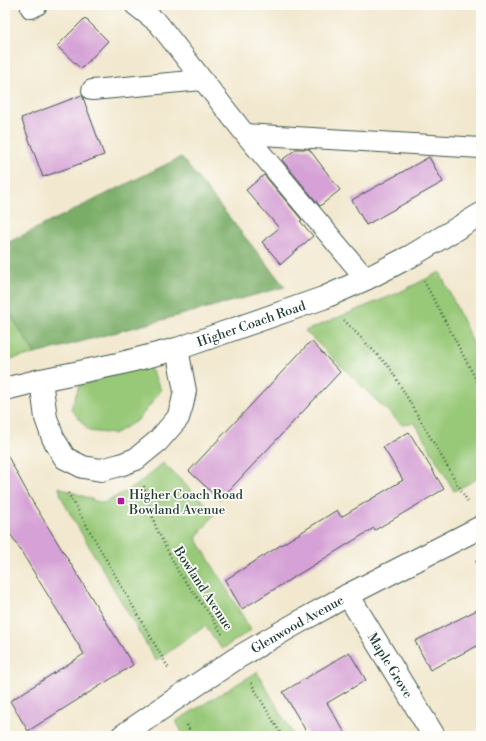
<svg xmlns="http://www.w3.org/2000/svg" width="486" height="741" font-family="'Libre Bodoni',serif">
<style>
.green{fill:#98c978;stroke:#5c8356}
.forest{fill:#7aad68;stroke:#4c754e}
.building{fill:#d5a1d6}
.lines{fill:none;stroke-linecap:round;stroke-linejoin:round}
.service-casing{stroke:#3f574b;stroke-width:22}
.minor-casing{stroke:#3f574b;stroke-width:24}
.path{stroke:#3f574b;stroke-width:2.5;stroke-dasharray:1 3;stroke-linecap:butt}
.service{stroke:#fff;stroke-width:20}
.minor{stroke:#fff;stroke-width:22}
.poi-dot{fill:#b5179e;stroke:#fdfcf7;stroke-width:1.5}
.labels{text-anchor:middle;stroke-width:3.5;stroke-linejoin:round;paint-order:stroke}
.street-label{font-size:13px;fill:#1f3d34;stroke:#fdfcf7}
.poi-label{font-size:13px;fill:#1f3d34;stroke:#fdfcf7;text-anchor:start}
</style>
<rect width="100%" height="100%" fill="#fdfcf7"/>
<filter id="ink" filterUnits="userSpaceOnUse"><feTurbulence type="fractalNoise" baseFrequency=".025" numOctaves="2"/><feDisplacementMap in="SourceGraphic" scale="8" xChannelSelector="R" yChannelSelector="G"/><feConvolveMatrix kernelMatrix="1 2 1 2 8 2 1 2 1" color-interpolation-filters="sRGB"/></filter>
<filter id="wash" filterUnits="userSpaceOnUse"><feTurbulence type="fractalNoise" baseFrequency=".012" numOctaves="4" result="noise"/><feDisplacementMap in="SourceGraphic" scale="16" xChannelSelector="R" yChannelSelector="G"/><feGaussianBlur stdDeviation="0.9" result="paint"/><feColorMatrix in="noise" values="0 0 0 0 0 0 0 0 0 0 0 0 0 0 0 0 0 1.4 0 .05"/><feComposite in="paint" operator="in"/></filter>
<g filter="url(#wash)">
<rect width="100%" height="100%" fill="#f2e8cf"/>
<path class="green" d="M440 272 481 360V477L454 491 415 423 402 425 305 331 398 293Z
M5 306 35 354 5 360Z
M142 363 152 371 161 390 150 405 138 420 114 434 89 431 71 409 79 386Z
M163 463 215 513 196 538 251 630 222 649 205 626 156 661 68 510 61 496 59 487 96 501 104 503 136 486Z
M257 672 294 736H184L176 721Z"/>
<path class="forest" d="M181 157 285 287 35 354 5 306V244Z"/>
<g id="blocks">
<path class="building" d="M85 18 108 41 81 69 57 46Z
M82 95 104 155 43 177 21 118Z
M296 149H309L340 190 320 206 282 160Z
M429 157 443 182 366 225 352 200Z
M264 175 302 220 300 221 313 236 281 264 262 242 279 228 246 190Z
M311 341 340 372 220 500 189 471Z
M409 432 444 489 375 530 374 528 242 609 225 580 337 510 341 517 403 480 383 447Z
M5 451 32 501 133 665 28 731 10 701 84 654 5 525Z
M481 608V644L430 670 415 641Z
M349 652 366 680 327 703 347 736H309L283 692Z"/>
</g>
</g>
<g filter="url(#ink)">
<use href="#blocks" fill-opacity="0" stroke="#3f574b" stroke-width="1"/>
<g class="lines">
<g class="service-casing">
<path id="service" d="M135 5 158 23 245 134 366 279
M31 8 37 5
M92 90 202 80
M245 134 481 148"/>
</g>
<g class="minor-casing">
<g id="minor">
<path d="M41 380 46 418 53 438 65 458 83 467 101 470 120 465 136 459 158 441 178 418 182 405 185 391 177 349"/>
<path id="s1" d="M5 389 41 380 118 364 177 349 323 298 366 279 411 256 481 214"/>
<path id="s2" d="M348 595 434 736"/>
<path id="s3" d="M122 736 174 700 237 658 292 626 348 595 481 527"/>
</g>
</g>
<path class="path" d="M424 281 481 389
M344 320 390 368 468 502
M144 486 156 528 179 573 211 616 222 634
M68 493 169 669
M476 561 481 570
M251 683 282 736
M187 725 192 736"/>
<use href="#service" class="service"/>
<use href="#minor" class="minor"/>
</g>
</g>
<rect class="poi-dot" x="117" y="497" width="8" height="8" rx="2"/>
<g class="labels">
<g class="street-label">
<text dy="5" stroke="none"><textPath href="#s1" startOffset="255">Higher Coach Road</textPath></text>
<text transform="translate(204 588) rotate(57)" y="5">Bowland Avenue</text>
<text dy="5" stroke="none"><textPath href="#s3" startOffset="208">Glenwood Avenue</textPath></text>
<text dy="5" stroke="none"><textPath href="#s2" startOffset="82">Maple Grove</textPath></text>
</g>
<g class="poi-label">
<text x="129" y="499">Higher Coach Road<tspan x="129" dy="15">Bowland Avenue</tspan></text>
</g>
</g>
<rect width="486" height="741" fill="none" stroke="#fdfcf7" stroke-width="20"/>
</svg>
